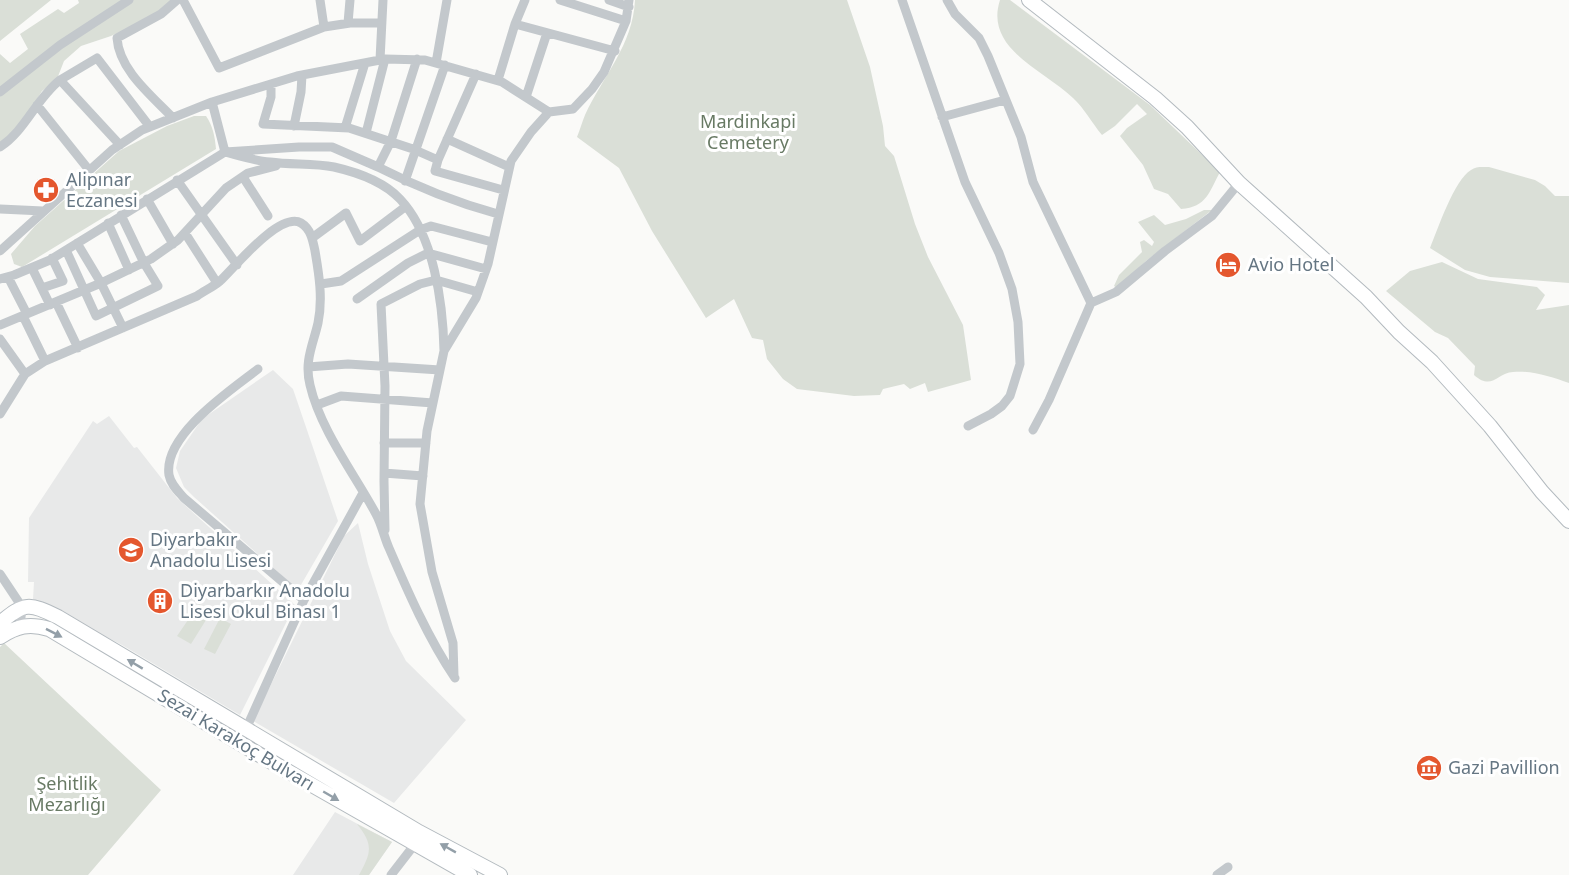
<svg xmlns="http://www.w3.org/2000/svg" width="1569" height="875" font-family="'Noto Sans',sans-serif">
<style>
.built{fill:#e8e9e9}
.green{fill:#dadfd7}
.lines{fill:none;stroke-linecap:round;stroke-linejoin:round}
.secondary-casing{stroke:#b3babf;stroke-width:16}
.street{stroke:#c3c8cc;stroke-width:9}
.secondary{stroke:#fff;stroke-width:14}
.oneway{fill:#939fa8}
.labels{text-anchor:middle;stroke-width:6;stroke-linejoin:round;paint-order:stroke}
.park-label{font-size:18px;fill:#687a64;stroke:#fff}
.poi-label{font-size:18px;fill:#657683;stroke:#fff;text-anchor:start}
.street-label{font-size:18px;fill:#657683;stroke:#fff}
</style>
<rect width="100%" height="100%" fill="#fafaf8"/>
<path class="built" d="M273 370 293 389 338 521 298 590 194 497 184 487 176 468 180 451 202 419Z
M109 416 134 448 137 447 177 498 295 605 240 715 122 645 33 599 34 582H28L29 518 93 421 97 424Z
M358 523 368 564 390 631 406 661 466 720 394 803 253 721 344 536Z
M335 812 392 842 369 875H293Z"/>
<path class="green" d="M0 0H51L0 41Z
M78 0H173L155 15 111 36 81 46 64 61 57 79 42 91 31 109 11 134 0 143V54L10 63 28 49 20 34 58 9 64 13 79 3Z
M635 0H847L870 67 883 126 885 146 894 156 915 224 928 257 963 325 971 380 928 392 925 383 910 389 904 384 883 389 880 395 854 396 797 389 783 379 767 359 763 340 752 338 734 299 706 318 652 231 619 168 577 137C580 130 582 122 585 115 603 76 633 45 635 0Z
M1000 0H1010L1150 105 1220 172C1209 192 1207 207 1181 209L1168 194 1154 189 1143 165 1120 136 1127 128 1147 114 1137 104 1115 126 1102 135C1092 123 1084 108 1073 98 1044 70 984 49 1000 0Z
M194 116H206C213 126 215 137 216 149L22 267 14 264 11 254 35 226 119 151 167 126Z
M1489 167 1535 180 1545 186 1555 196H1569V283L1490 277 1465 270 1430 248C1438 229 1454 180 1471 170 1476 166 1483 167 1489 167Z
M1204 210H1212L1146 261 1117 288 1114 286 1119 275 1142 252 1140 242 1144 240 1152 246 1154 242 1138 222 1154 215 1165 225 1186 219Z
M1442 262 1478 279 1537 287 1545 295 1536 310 1569 305V383C1552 377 1531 370 1513 372 1497 373 1492 391 1474 375L1475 366 1448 338 1435 332 1386 291 1410 271Z
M199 604 211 612 191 644 177 636Z
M220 618 231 624 215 654 204 649Z
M4 643 161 790 88 875H0V647Z
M357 824 392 842 369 875H359C371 853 374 845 357 824Z"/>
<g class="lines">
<g class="secondary-casing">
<path id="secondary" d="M1029 0 1155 98 1187 127 1239 183 1366 297 1399 332 1432 362 1490 426 1542 492 1569 521
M0 623C25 602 29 603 58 617L419 832 500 875
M0 637C17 626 29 623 49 629L268 760 470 875"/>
</g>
<path class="street" d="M183 0 219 68 324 27
M320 0 324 27 350 23H381
M560 0 626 21
M609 0 629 7
M902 0 965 182 999 253 1012 289 1018 322 1020 364 1010 396 1002 406 991 414 968 426
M947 0 955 14 979 38 988 56 1021 137 1033 182 1091 303
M348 23 350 0
M515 24 525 0
M417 59 391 141 378 167C419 188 454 202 498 214
M380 60 383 0
M436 63 447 0
M60 80 97 58 150 127
M498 80 515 24 615 51
M271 84V97L263 124 349 128 413 149 438 160 476 74
M0 92 60 45 129 0
M526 97 547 33
M212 102 225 152 299 147H332L378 167
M37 105 89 170
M942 117 1005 100
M173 118C152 96 119 70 117 38L161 14 177 0
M294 126 301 92 302 75
M345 128 365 63
M366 133 385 59
M447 139 509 167
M0 147C25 131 36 99 60 80L120 145
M438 160 435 171 503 190
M243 177 268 216
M177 180 237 265
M405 181 445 65
M147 199 173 244
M0 209 43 211
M108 223 129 270
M185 233 217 283
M312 238 346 213 360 241 405 207
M77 243 101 283 123 328
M66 250 96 316 158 286 144 263 121 215
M0 251 112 150 142 130 212 102 297 76 385 59 425 60 502 82 549 112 573 109 592 89 604 72 626 21 629 0
M32 268 50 305
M8 277 27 314
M0 279 14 275 50 260 225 152C240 156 255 161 270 162 291 165 313 163 334 167 356 172 384 182 400 199 434 235 443 303 444 351
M321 284 341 281 420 230 431 226 492 242
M42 288 63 281 52 258
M357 299 408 263 428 253 486 269
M56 302 78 348
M23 316 45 361
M0 325 101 283 151 259 178 240 226 188 248 173 276 166
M0 339 25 374
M308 367 348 364 440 370
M258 369C231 390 163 435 169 475 171 485 178 491 184 498L304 600
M317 405 341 396 433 403
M0 414 25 374 45 361 197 296C204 291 213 287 220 281 235 267 280 211 301 223 311 229 313 241 315 251 319 274 323 299 318 323 313 345 304 361 310 385 320 429 355 475 376 514 382 525 384 537 389 548 408 592 428 638 455 678
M1033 430 1049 400 1091 303 1116 292 1165 251 1212 216 1239 183
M384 443H426
M384 473 423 476
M385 530 384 481 385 386 381 304 420 284 436 280 478 292
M0 574 22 607 20 627
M454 676 453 643 432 572 420 504 427 431 444 351 476 298 488 264 511 161 531 132 549 112
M246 729 304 600 363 493
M391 875 415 844
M1217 875 1228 867"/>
<use href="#secondary" class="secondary"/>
</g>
<defs><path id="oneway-solid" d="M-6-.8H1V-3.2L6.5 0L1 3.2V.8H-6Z" transform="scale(1.5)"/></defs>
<g class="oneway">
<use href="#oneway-solid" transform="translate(54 633) rotate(27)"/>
<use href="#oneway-solid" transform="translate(135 664) rotate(-149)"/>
<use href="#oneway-solid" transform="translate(331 796) rotate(30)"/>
<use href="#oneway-solid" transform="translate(448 848) rotate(-151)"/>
</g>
<defs>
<g id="pharmacy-disc" transform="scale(1.35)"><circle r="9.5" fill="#e4572e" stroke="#fff"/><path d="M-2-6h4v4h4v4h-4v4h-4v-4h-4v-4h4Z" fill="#fff"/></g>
<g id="hotel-disc" transform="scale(1.35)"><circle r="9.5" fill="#e4572e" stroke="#fff"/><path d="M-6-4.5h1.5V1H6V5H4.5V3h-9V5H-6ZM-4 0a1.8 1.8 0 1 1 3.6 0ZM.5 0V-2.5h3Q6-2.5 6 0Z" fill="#fff"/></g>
<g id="school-disc" transform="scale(1.35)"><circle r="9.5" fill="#e4572e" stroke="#fff"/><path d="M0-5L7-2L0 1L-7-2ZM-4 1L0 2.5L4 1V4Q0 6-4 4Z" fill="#fff"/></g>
<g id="building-disc" transform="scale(1.35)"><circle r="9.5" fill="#e4572e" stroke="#fff"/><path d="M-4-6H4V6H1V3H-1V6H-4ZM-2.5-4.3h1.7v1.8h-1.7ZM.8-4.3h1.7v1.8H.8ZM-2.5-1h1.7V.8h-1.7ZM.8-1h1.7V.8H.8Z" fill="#fff"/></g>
<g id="museum-disc" transform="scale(1.35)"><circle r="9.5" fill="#e4572e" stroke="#fff"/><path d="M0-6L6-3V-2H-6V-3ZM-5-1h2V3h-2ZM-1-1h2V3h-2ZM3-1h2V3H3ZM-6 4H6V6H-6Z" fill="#fff"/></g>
</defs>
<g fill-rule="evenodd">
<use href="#pharmacy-disc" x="46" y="190"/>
<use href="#hotel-disc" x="1228" y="265"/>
<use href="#school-disc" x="131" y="550"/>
<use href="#building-disc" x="160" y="601"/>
<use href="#museum-disc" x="1429" y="768"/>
</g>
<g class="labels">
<g class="park-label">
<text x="748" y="128">Mardinkapi<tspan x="748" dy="21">Cemetery</tspan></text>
<text x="67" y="790">Şehitlik<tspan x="67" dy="21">Mezarlığı</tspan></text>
</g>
<g class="poi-label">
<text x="66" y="186">Alipınar<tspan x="66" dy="21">Eczanesi</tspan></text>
<text x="1248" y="271">Avio Hotel</text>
<text x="150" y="546">Diyarbakır<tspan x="150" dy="21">Anadolu Lisesi</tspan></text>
<text x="180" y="597">Diyarbarkır Anadolu<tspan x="180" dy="21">Lisesi Okul Binası 1</tspan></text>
<text x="1448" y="774">Gazi Pavillion</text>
</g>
<g class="street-label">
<text transform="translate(236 740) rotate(31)" y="6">Sezai Karakoç Bulvarı</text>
</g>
</g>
</svg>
